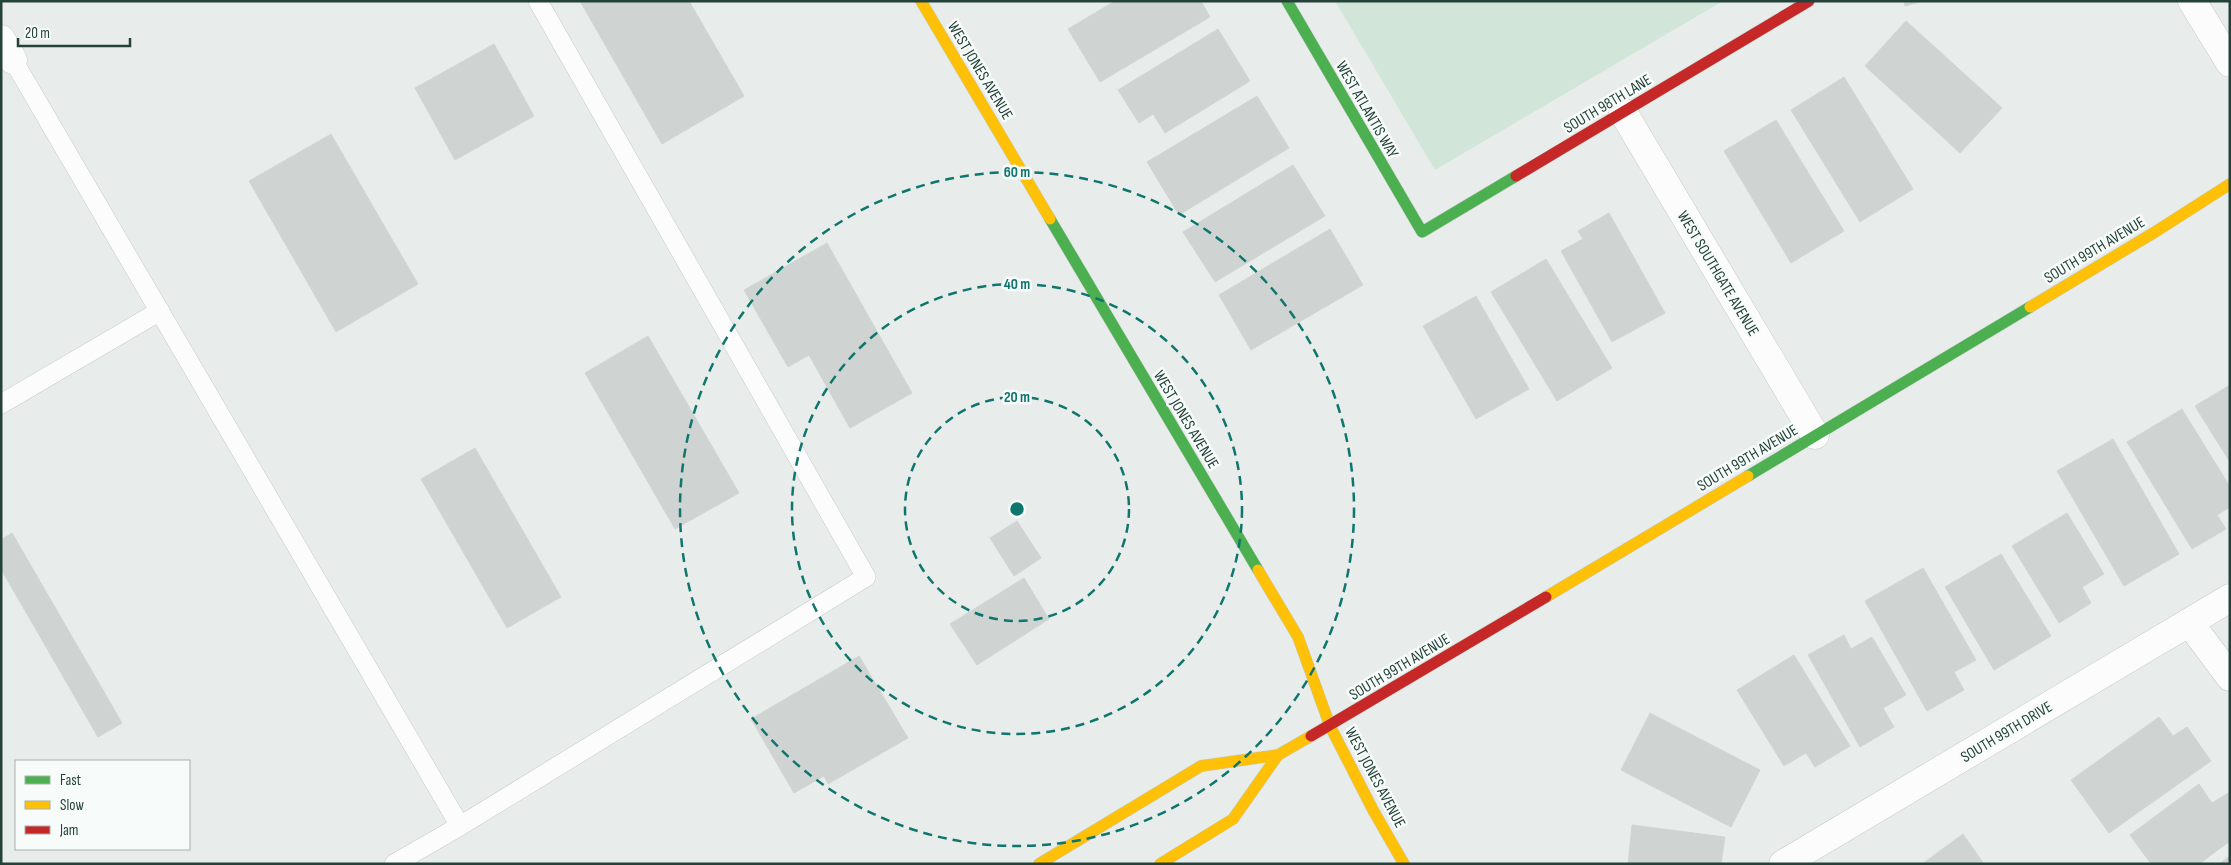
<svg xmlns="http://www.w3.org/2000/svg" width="2231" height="865" font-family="'Sofia Sans Condensed',sans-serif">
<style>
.green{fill:#d1e6d8}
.building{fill:#cfd4d2;stroke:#d1d6d4}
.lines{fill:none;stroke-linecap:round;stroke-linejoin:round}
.lane-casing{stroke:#c5cac8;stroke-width:20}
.street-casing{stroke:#c5cac8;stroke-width:29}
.fast-casing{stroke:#c3cbc8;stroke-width:12}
.slow-casing{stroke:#c3cbc8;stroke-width:12}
.jam-casing{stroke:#c3cbc8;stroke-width:12}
.lane{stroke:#fcfcfc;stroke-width:19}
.street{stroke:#fcfcfc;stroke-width:28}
.fast{stroke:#4caf50;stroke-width:11}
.slow{stroke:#ffc107;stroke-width:11}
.jam{stroke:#c62828;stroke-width:11}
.ring{fill:none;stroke:#0f766e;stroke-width:2.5;stroke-dasharray:9 6}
.labels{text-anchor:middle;stroke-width:5;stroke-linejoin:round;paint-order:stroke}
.street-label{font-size:16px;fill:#24423a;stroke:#f7fbf9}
.centre{fill:#0f766e;stroke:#f7fbf9;stroke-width:2.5}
.ring-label{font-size:15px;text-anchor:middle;font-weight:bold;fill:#0f766e;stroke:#f7fbf9;stroke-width:5;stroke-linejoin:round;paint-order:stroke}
</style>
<rect width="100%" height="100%" fill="#e8edeb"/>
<path class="green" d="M1335 1H1723L1435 170Z"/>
<path class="building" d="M580 1H689L744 96 662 144Z
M1115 1H1201L1210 17 1100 82 1068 29Z
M1904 1H1923L1905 6Z
M1906 21 2002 108 1960 153 1865 66Z
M1218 29 1250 81 1165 133 1153 114 1139 123 1118 90Z
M494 44 534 116 455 160 415 88Z
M1844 77 1913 189 1860 222 1791 110Z
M1257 96 1289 148 1179 215 1147 162Z
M1776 120 1844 231 1791 263 1724 151Z
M331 134 418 284 336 332 249 181Z
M1293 165 1325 216 1215 282 1183 232Z
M1609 213 1665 313 1612 342 1561 251 1583 239 1578 231Z
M1330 229 1363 285 1251 350 1219 295Z
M827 243 912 393 850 428 809 355 788 367 744 290Z
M1546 259 1612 368 1557 401 1491 292Z
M1476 296 1529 389 1476 419 1423 326Z
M648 336 739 493 675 529 585 373Z
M2230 385V462L2195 406Z
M2182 409 2230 487V507L2217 515 2226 529 2192 549 2127 442Z
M2113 439 2179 554 2124 586 2057 471Z
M475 448 561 597 507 628 421 479Z
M2067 513 2104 574 2082 587 2091 603 2059 623 2012 546Z
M1017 521 1041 558 1014 576 990 538Z
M12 533 122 723 98 737 1 569V540Z
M2001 554 2051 636 1994 670 1945 587Z
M1923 568 1976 660 1954 672 1964 690 1927 711 1865 601Z
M1024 578 1049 619 977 665 950 624Z
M1844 635 1851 649 1872 637 1906 695 1883 708 1894 727 1860 747 1808 655Z
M1794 655 1850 746 1815 767 1806 753 1784 766 1737 690Z
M859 656 908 738 828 784 824 776 794 793 751 719Z
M1650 713 1760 770 1731 827 1621 770Z
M2159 717 2173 736 2187 727 2211 761 2109 833 2071 780Z
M2199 784 2212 803 2230 792V841L2199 864H2151L2130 835Z
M1632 825 1725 837 1721 864H1628Z
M1963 834 1984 864H1922Z
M2230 856V864H2219Z"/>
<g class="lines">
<g class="lane-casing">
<path id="lane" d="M13 60 460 826
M1 404 160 311
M394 864 460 826 866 577 538 1"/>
</g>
<g class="street-casing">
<path id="street" d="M2192 1 2230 63
M1 39 13 60
M1623 112 1815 435
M2189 622 2230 677
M1783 864 2230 598"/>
</g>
<g class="fast-casing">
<path id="fast" d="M1287 1 1422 232 1516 176
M1050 219 1258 570
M1748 476 2030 307"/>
</g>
<g class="slow-casing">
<path id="slow" d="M921 1 1050 219
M2030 307 2155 232 2230 184
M1258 570 1298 637 1330 726 1373 810 1404 864
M1546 597 1748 476
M1039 864 1201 766 1278 755 1311 736
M1160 864 1233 819 1278 755"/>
</g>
<g class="jam-casing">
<path id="jam" d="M1516 176 1809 1
M1311 736 1546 597"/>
</g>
<use href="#lane" class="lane"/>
<use href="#street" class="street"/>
<use href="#fast" class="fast"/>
<use href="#slow" class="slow"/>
<use href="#jam" class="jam"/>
</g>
<g class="ring">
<circle cx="1017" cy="509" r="112"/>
<circle cx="1017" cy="509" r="225"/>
<circle cx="1017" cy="509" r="337"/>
</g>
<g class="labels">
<g class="street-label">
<text transform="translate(981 70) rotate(59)" y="6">WEST JONES AVENUE</text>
<text transform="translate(1607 103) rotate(-31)" y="6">SOUTH 98TH LANE</text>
<text transform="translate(1368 109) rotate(60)" y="6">WEST ATLANTIS WAY</text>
<text transform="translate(2094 249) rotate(-31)" y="6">SOUTH 99TH AVENUE</text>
<text transform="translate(1719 273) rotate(59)" y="6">WEST SOUTHGATE AVENUE</text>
<text transform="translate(1187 419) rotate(59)" y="6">WEST JONES AVENUE</text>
<text transform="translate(1747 457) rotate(-31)" y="6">SOUTH 99TH AVENUE</text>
<text transform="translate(1399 666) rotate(-31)" y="6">SOUTH 99TH AVENUE</text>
<text transform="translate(2006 731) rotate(-31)" y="6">SOUTH 99TH DRIVE</text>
<text transform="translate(1376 777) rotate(62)" y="6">WEST JONES AVENUE</text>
</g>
</g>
<circle cx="1017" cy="509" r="8" class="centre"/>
<g class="ring-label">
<text x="1017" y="177">60 m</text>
<text x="1017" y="289">40 m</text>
<text x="1017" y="402">20 m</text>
</g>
<rect width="2231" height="865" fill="none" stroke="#24423a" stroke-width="5"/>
<rect x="15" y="760" width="175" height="90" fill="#f7fbf9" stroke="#a3b1ad"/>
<rect x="25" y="776" width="25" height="8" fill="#4caf50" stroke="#a3b1ad"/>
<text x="60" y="785" font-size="15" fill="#24423a">Fast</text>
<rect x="25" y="801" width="25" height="8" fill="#ffc107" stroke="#a3b1ad"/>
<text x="60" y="810" font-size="15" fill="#24423a">Slow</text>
<rect x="25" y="826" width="25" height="8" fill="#c62828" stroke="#a3b1ad"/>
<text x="60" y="835" font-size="15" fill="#24423a">Jam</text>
<path d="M18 38v8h112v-8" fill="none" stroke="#24423a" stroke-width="2.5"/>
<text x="25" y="38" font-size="15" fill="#24423a" stroke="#f7fbf9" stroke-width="4" paint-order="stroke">20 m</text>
</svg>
